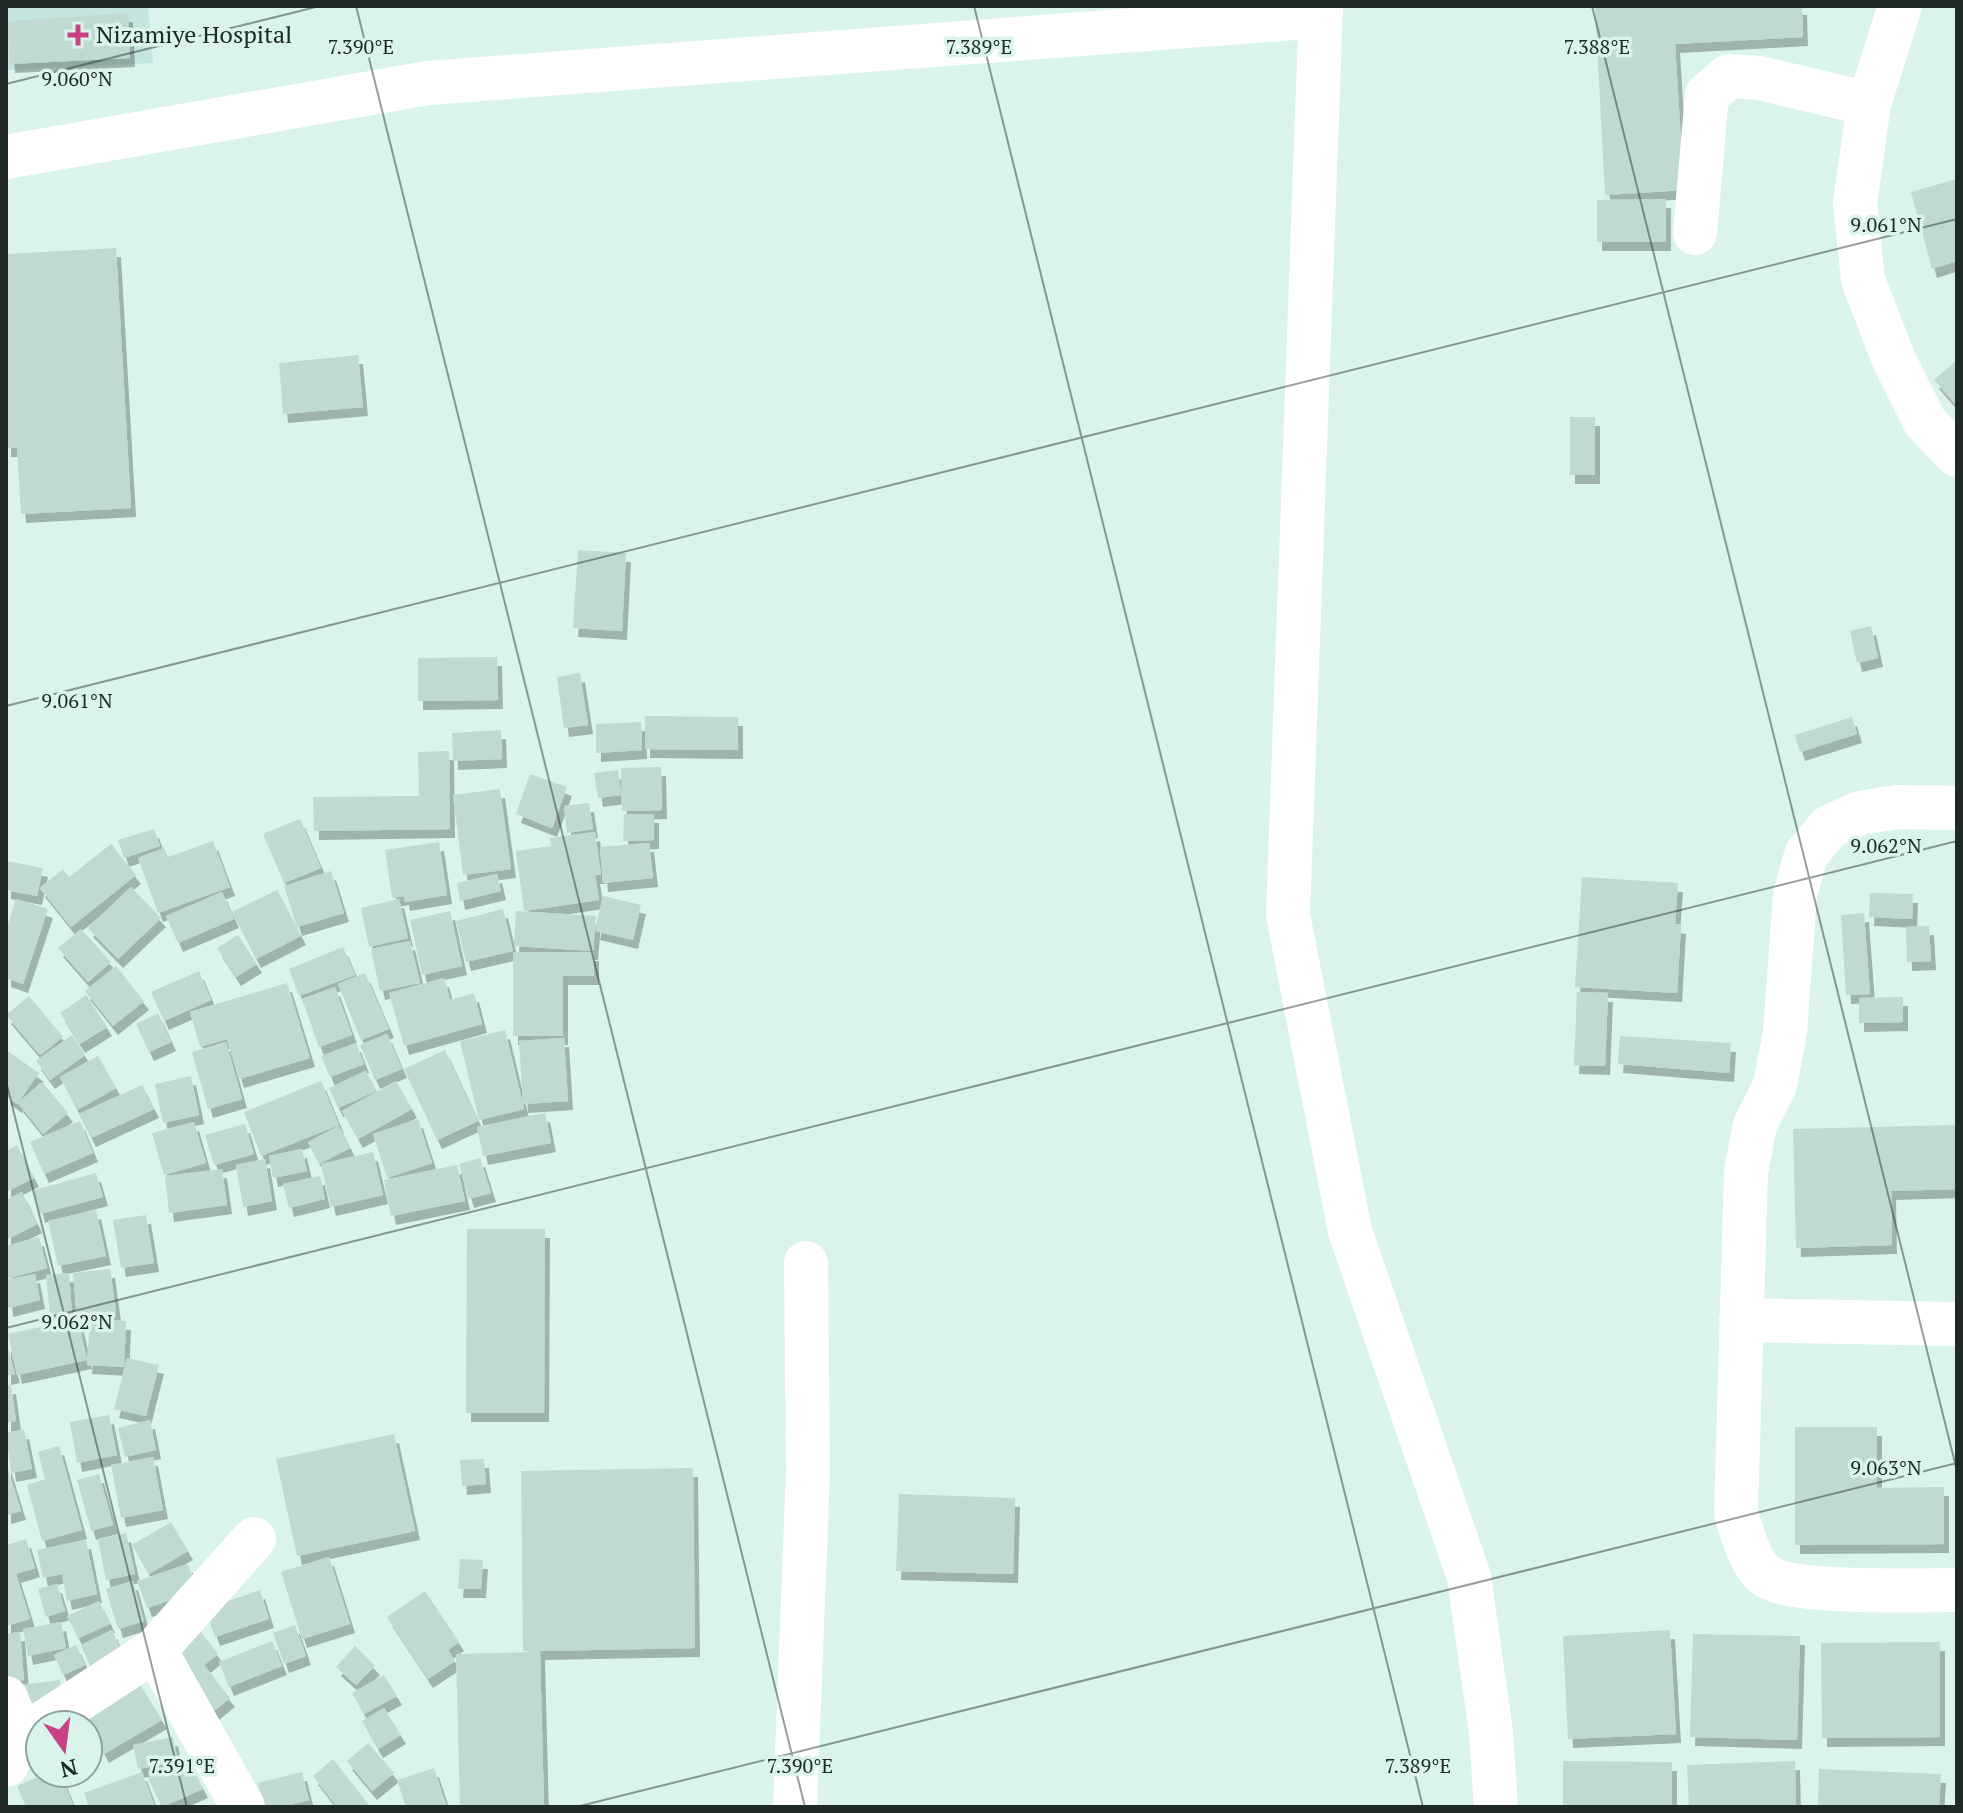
<svg xmlns="http://www.w3.org/2000/svg" width="1963" height="1813" font-family="'PT Serif',serif">
<style>
.built{fill:#c5e6de}
.building{fill:#c0d9d3;filter:url(#shadow)}
.lines{fill:none;stroke-linecap:round;stroke-linejoin:round}
.minor{stroke:#fff;stroke-width:44}
.ticks{fill:none;stroke:#202927;stroke-width:2;stroke-opacity:0.45}
.poi-dot{fill:#c64285;stroke:#daf3ec;stroke-width:3}
.labels{text-anchor:middle;stroke-width:7;stroke-linejoin:round;paint-order:stroke}
.poi-label{font-size:24px;fill:#202927;stroke:#daf3ec;text-anchor:start}
.ticks-label{font-size:20px;text-anchor:middle;fill:#202927;stroke:#daf3ec;stroke-width:7;stroke-linejoin:round;paint-order:stroke}
</style>
<defs>
<filter id="shadow"><feDropShadow dx="5" dy="9" stdDeviation="0" flood-color="#0004"/></filter>
</defs>
<rect width="100%" height="100%" fill="#daf3ec"/>
<path class="built" d="M6 6H148L153 63 6 70Z"/>
<path class="building" d="M1595 6H1802L1803 37 1675 44 1684 190 1605 195Z
M128 13 130 58 10 64 7 21Z
M1957 179V261L1932 269 1911 192Z
M1666 199V242H1597V200Z
M116 248 131 508 21 514 17 448H6V254Z
M358 355 363 407 283 414 279 363Z
M1957 360V406L1934 380Z
M1570 417H1595V475H1570Z
M578 550 626 553 622 631 573 628Z
M1871 626 1878 658 1857 663 1850 631Z
M497 657 498 700 418 701V658Z
M580 673 588 725 564 728 557 677Z
M645 716 738 717V750L645 749Z
M1852 717 1857 734 1800 752 1795 735Z
M641 722 642 750 596 753V724Z
M501 730 502 759 453 761 452 733Z
M449 751 450 829 314 831 313 797 419 796 418 752Z
M661 767 662 810 622 811 621 768Z
M618 770 621 795 598 798 594 773Z
M530 774 567 787 552 828 516 814Z
M500 789 511 869 463 875 453 795Z
M589 803 593 829 567 833 564 806Z
M624 814H654V840L623 841Z
M300 819 321 868 284 883 263 834Z
M154 829 160 846 124 858 118 840Z
M595 832 601 875H595L599 900 524 911 516 851 551 846 550 838Z
M213 841 230 887 158 913 138 858 164 848 168 857Z
M439 842 447 895 405 902 404 896 392 898 385 850Z
M649 843 653 878 603 883 600 847Z
M111 844 136 875 71 927 40 888 63 869 69 877Z
M6 861 43 868 37 896 6 890Z
M331 871 344 913 297 927 284 886Z
M497 874 501 891 460 901 457 883Z
M1582 877 1678 883 1675 924 1681 925 1677 993 1575 987Z
M131 887 161 918 118 959 88 928Z
M277 890 301 936 256 959 232 912Z
M222 892 234 919 178 943 166 916Z
M1870 893 1913 894 1912 919 1869 917Z
M603 896 641 905 633 940 595 931Z
M16 899 48 909 23 984 6 978V930Z
M399 899 408 938 369 947 361 908Z
M503 909 513 951 466 962 456 921Z
M450 911 462 966 422 975 410 920Z
M516 911 596 916 593 951 514 946Z
M1864 913 1870 994 1846 995 1841 915Z
M1929 926 1931 961 1907 962 1906 927Z
M81 929 111 962 88 982 58 948Z
M238 935 257 964 236 977 217 948Z
M410 941 420 983 380 991 371 949Z
M343 947 355 975 299 996 289 969Z
M513 952H594V976H563V1036H513Z
M116 966 144 1001 113 1026 85 991Z
M199 971 211 1000 164 1021 151 992Z
M365 973 389 1029 361 1040 338 984Z
M444 978 450 1000 474 993 482 1024 404 1046 389 993Z
M287 983 310 1058 239 1079 227 1039 200 1047 190 1012Z
M335 987 352 1035 319 1047 302 999Z
M1577 992 1608 993 1605 1066 1574 1065Z
M86 995 107 1027 80 1044 60 1013Z
M29 996 63 1037 40 1055 6 1015Z
M1903 997V1022L1859 1023V998Z
M158 1013 171 1042 149 1052 136 1024Z
M505 1030 524 1109 479 1120 460 1041Z
M387 1034 402 1069 375 1080 360 1045Z
M72 1035 85 1055 50 1080 36 1061Z
M1620 1036 1731 1043 1729 1073 1618 1064Z
M564 1038 568 1101 523 1104 519 1041Z
M226 1042 242 1099 208 1109 192 1052Z
M356 1043 364 1064 330 1077 321 1056Z
M6 1050 39 1073 17 1104 6 1096Z
M445 1050 478 1121 437 1140 404 1069Z
M98 1056 116 1088 77 1110 60 1077Z
M366 1071 376 1091 338 1108 329 1088Z
M191 1076 199 1115 163 1123 155 1084Z
M321 1081 339 1125 261 1156 244 1112Z
M396 1081 412 1109 358 1139 342 1111Z
M42 1082 68 1113 43 1134 18 1103Z
M142 1085 154 1109 91 1138 79 1114Z
M545 1113 551 1143 483 1156 477 1127Z
M418 1119 432 1163 387 1178 373 1134Z
M80 1121 93 1153 44 1174 30 1142Z
M194 1122 206 1163 164 1175 152 1133Z
M245 1124 254 1154 214 1165 205 1135Z
M1956 1125 1957 1189 1891 1191 1892 1245 1796 1248 1793 1129Z
M339 1126 350 1148 319 1164 308 1142Z
M17 1145 34 1178 6 1192V1151Z
M302 1149 307 1171 273 1178 269 1156Z
M373 1152 383 1195 331 1207 321 1164Z
M480 1158 491 1193 469 1199 459 1164Z
M265 1159 272 1201 243 1207 236 1165Z
M457 1165 465 1201 391 1216 384 1180Z
M222 1169 227 1205 169 1213 165 1176Z
M96 1173 103 1197 40 1214 34 1190Z
M320 1176 325 1199 289 1208 283 1184Z
M22 1192 37 1224 6 1240V1200Z
M96 1210 106 1256 58 1266 48 1221Z
M146 1215 154 1263 121 1268 113 1220Z
M467 1229H545L544 1413H466Z
M39 1237 47 1268 6 1279V1246Z
M110 1269 116 1312 77 1317 73 1273Z
M69 1273 72 1314 50 1316 46 1275Z
M35 1274 40 1300 8 1308 6 1280Z
M78 1319 87 1360 17 1375 8 1334Z
M90 1319 126 1321 124 1367 87 1365Z
M6 1341 15 1374 6 1376Z
M127 1358 159 1365 146 1416 114 1409Z
M11 1385 16 1421 6 1423V1386Z
M109 1415 117 1455 77 1463 70 1422Z
M150 1420 156 1450 125 1457 118 1428Z
M1795 1427H1877V1488L1944 1487V1544L1795 1545Z
M24 1430 32 1469 11 1473 6 1433Z
M394 1434 415 1531 297 1556 276 1459Z
M59 1446 82 1530 42 1541 27 1485 45 1479 38 1452Z
M153 1457 163 1510 121 1518 111 1465Z
M484 1459 486 1484 462 1486 460 1460Z
M6 1462 21 1511 6 1515Z
M693 1468 695 1648 540 1651 544 1807H460L456 1654 537 1652 523 1651 521 1471Z
M99 1474 113 1525 91 1531 77 1480Z
M899 1494 1015 1498 1013 1574 896 1571Z
M171 1522 188 1551 149 1574 132 1545Z
M126 1533 135 1574 106 1580 98 1539Z
M26 1539 35 1568 16 1574 30 1619 6 1626V1545Z
M86 1540 97 1594 67 1601 62 1574 43 1578 37 1550Z
M329 1557 350 1624 302 1639 281 1572Z
M460 1559 483 1560 481 1589H458Z
M188 1564 197 1591 147 1608 137 1581Z
M133 1581 144 1621 118 1629 106 1589Z
M57 1584 65 1611 46 1617 38 1589Z
M260 1590 269 1619 215 1637 205 1609Z
M425 1591 459 1642 448 1650 455 1661 428 1679 387 1617Z
M99 1601 110 1624 78 1638 67 1616Z
M61 1622 66 1648 28 1656 23 1629Z
M295 1625 306 1656 284 1664 273 1633Z
M197 1627 218 1654 204 1665 230 1698 209 1715 162 1655Z
M112 1630 125 1659 93 1673 81 1645Z
M1670 1630 1676 1734 1568 1739 1563 1636Z
M20 1632 24 1680 6 1682V1634Z
M1693 1634 1800 1636 1797 1740 1690 1737Z
M272 1641 282 1666 229 1687 219 1662Z
M1940 1642V1737L1822 1738 1821 1643Z
M76 1645 85 1665 63 1675 54 1655Z
M355 1646 375 1666 356 1685 336 1667Z
M384 1675 397 1696 364 1714 352 1693Z
M60 1680 62 1703 15 1708 12 1686Z
M138 1681 162 1720 104 1754 88 1725 80 1716Z
M384 1708 401 1735 378 1749 362 1721Z
M173 1737 178 1762 138 1769 133 1745Z
M368 1743 394 1773 372 1791 347 1761Z
M187 1758 203 1789 162 1807 148 1778Z
M333 1759 369 1805 367 1807H337L313 1776Z
M1563 1761 1672 1762V1807H1563Z
M1795 1761 1796 1807H1689L1687 1765Z
M434 1768 447 1807H406L397 1780Z
M1819 1769 1941 1774 1939 1807H1818Z
M142 1772 155 1807H89L84 1793Z
M302 1772 309 1800 282 1807H264L258 1783Z
M47 1773H60L74 1807H26L17 1786Z"/>
<g class="lines">
<path class="minor" d="M1321 6 1288 915 1350 1231 1469 1577 1491 1732 1496 1807
M1900 6 1869 104 1855 203 1863 280 1894 360 1925 422 1957 455
M6 157 428 83 1321 16
M1695 233 1707 95 1729 76 1760 78 1869 104
M1957 808 1897 807 1860 813 1829 827 1806 855 1795 895 1785 1032 1775 1085 1755 1125 1746 1172 1736 1513C1741 1530 1750 1564 1765 1575 1790 1595 1919 1590 1957 1590
M1741 1320 1957 1324
M155 1650 254 1539
M6 1698 22 1737
M40 1725 155 1650 243 1807
M6 1765 22 1737 40 1725
M795 1807 808 1471 806 1263"/>
</g>
<path class="ticks" d="M356 6 805 1807M974 6 1423 1807M1592 6 1957 1471M6 84 320 6M6 706 1957 219M6 1081 187 1807M6 1328 1957 841M576 1807 1957 1463"/>
<path class="poi-dot" d="M74 23h8v8h8v8h-8v8h-8v-8h-8v-8h8z"/>
<g class="labels">
<g class="poi-label">
<text x="96" y="43">Nizamiye Hospital</text>
</g>
</g>
<g class="ticks-label">
<text x="361" y="54">7.390°E</text>
<text x="979" y="54">7.389°E</text>
<text x="1597" y="54">7.388°E</text>
<text x="77" y="86">9.060°N</text>
<text x="1886" y="232">9.061°N</text>
<text x="77" y="708">9.061°N</text>
<text x="1886" y="853">9.062°N</text>
<text x="77" y="1329">9.062°N</text>
<text x="1886" y="1475">9.063°N</text>
<text x="182" y="1773">7.391°E</text>
<text x="800" y="1773">7.390°E</text>
<text x="1418" y="1773">7.389°E</text>
</g>
<rect width="1963" height="1813" fill="none" stroke="#202927" stroke-width="16"/>
<g transform="translate(64 1749) rotate(166)"><circle r="38" fill="#daf3ec" stroke="#90a29d" stroke-width="2"/>
<path d="M0-6L14 30L0 20L-14 30Z" fill="#c64285"/>
<text y="-12" font-size="22" font-weight="bold" text-anchor="middle" fill="#202927">N</text>
</g>
</svg>
